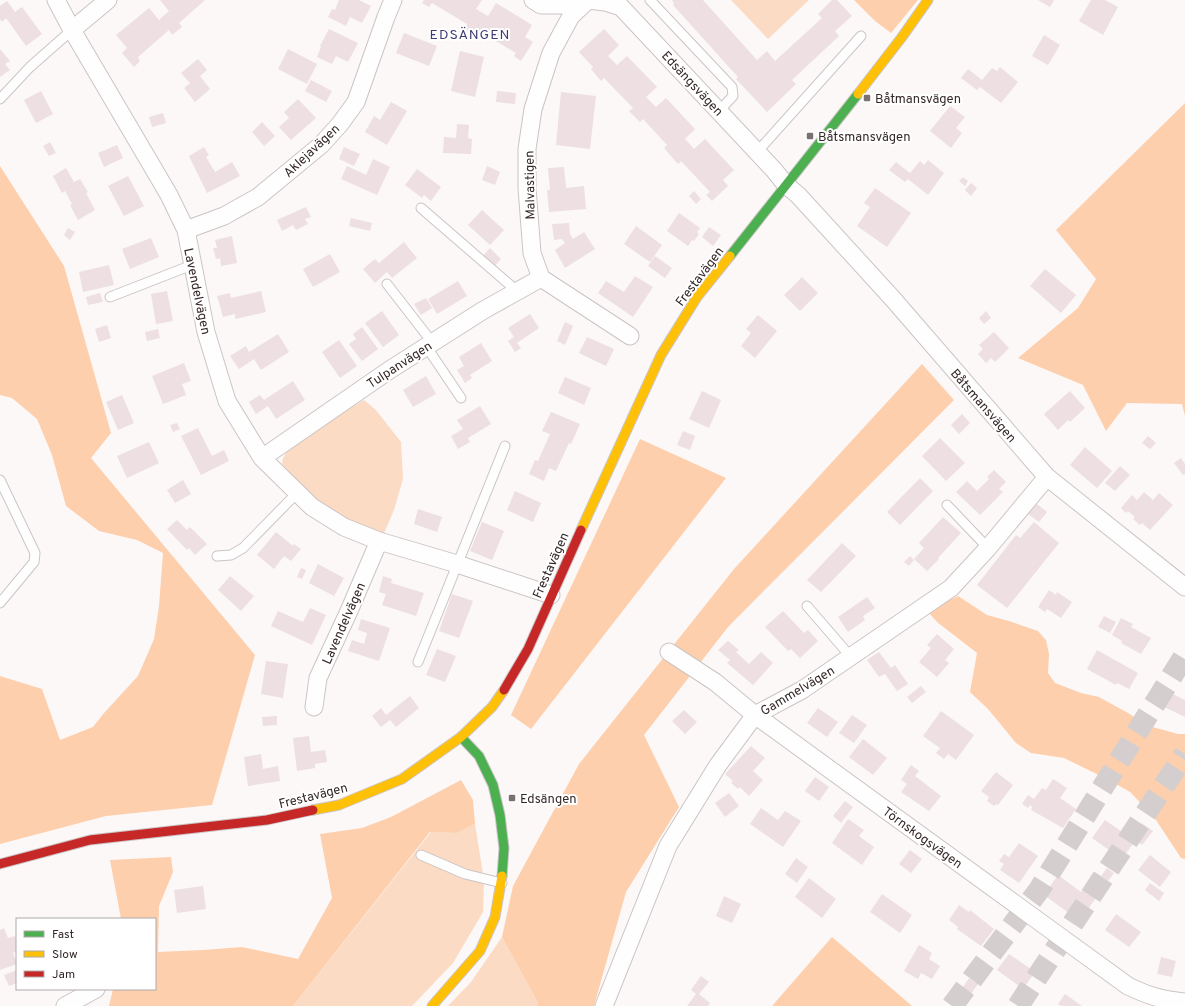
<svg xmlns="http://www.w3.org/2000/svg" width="1185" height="1006" font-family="Overpass,sans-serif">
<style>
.green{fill:#fbdbc4}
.forest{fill:#fdcfac}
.building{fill:#eddfe2}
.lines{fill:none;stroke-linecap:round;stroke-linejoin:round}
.highway-tunnel{stroke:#d4cece;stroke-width:22;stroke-dasharray:22 11;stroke-linecap:butt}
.lane-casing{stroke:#ccc4c4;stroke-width:11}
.street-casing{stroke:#ccc4c4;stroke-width:19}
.fast-casing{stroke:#ccc4c4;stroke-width:11}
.slow-casing{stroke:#ccc4c4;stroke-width:11}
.jam-casing{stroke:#ccc4c4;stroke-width:11}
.lane{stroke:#fffefe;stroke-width:9}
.street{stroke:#fffefe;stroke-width:17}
.fast{stroke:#4caf50;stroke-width:9}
.slow{stroke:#ffc107;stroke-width:9}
.jam{stroke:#c62828;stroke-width:9}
.poi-dot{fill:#7b7171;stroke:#fff;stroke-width:1.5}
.labels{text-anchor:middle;stroke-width:4;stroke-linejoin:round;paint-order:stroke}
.street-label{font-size:13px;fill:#352828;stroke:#fff}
.poi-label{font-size:13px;fill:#352828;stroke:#fff;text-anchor:start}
.neighbourhood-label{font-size:14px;letter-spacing:1px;fill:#403c78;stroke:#fff}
</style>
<rect width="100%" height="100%" fill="#fcf8f8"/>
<path class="green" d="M731 0H809L768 39Z
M364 400 376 410 401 442 403 479 394 510 382 538 324 509 282 464C283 455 287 451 294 445L352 407Z
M475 824 484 880 483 912 453 963 412 1006H293L431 832 457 833Z
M502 937 538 1003 537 1006H448L471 982Z"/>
<path class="forest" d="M854 0H918L891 33 875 21Z
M1185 103V416L1182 404 1127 403 1106 431 1083 385 1018 358 1078 308 1096 279 1056 230Z
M0 166 64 266 111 433 91 458 255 655 212 805 106 816 0 844V676L42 689 60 740 93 727 104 713 138 676 154 639 159 606 163 553 137 540 99 531 66 506 52 455 37 419 12 398 0 395Z
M922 364 954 400 728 627 644 735 679 807 626 892 594 1006H537L538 1003 502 937 513 886 579 764 734 569Z
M640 439 726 478 531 729 511 715Z
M958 596 987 615 1009 621 1038 631 1046 640 1049 654 1048 673 1055 683 1081 693 1099 697 1128 713 1149 726 1178 734H1185V859L1181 858 1154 817 1130 792 1109 780 1064 758 1031 753 1016 743 988 709 970 692 977 653 937 622 929 613 943 603Z
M461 780 473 800 475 824 457 833 430 832 293 1006H109L113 989H155V919H121L110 860 171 857 173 872 159 906 158 952 203 950 242 947 298 959 332 898 320 834 362 828 391 817Z
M832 937 912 1006H772Z"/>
<path class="building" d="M160 0H205L179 23 182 27 172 35 169 30 138 57 140 61 134 67 122 53 127 48 116 35 149 8 159 20 169 11Z
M339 0H359L371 6 362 23 350 17 346 26 328 17 332 9 335 10Z
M424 0H482L476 9 488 16 496 3 532 25 525 37 533 42 521 61 514 56 516 53 479 31 477 36 465 29 467 24 432 3 429 7 422 3Z
M672 0H703L757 60 767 51 775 61 822 18 818 14 832 0H837L852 16 835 31 839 36 792 80 796 84 767 112 736 79 738 77 673 5 674 3Z
M1038 0H1054L1050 7Z
M1091 0H1105L1118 7 1103 35 1079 21Z
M7 1 15 12 22 7 42 34 26 46 6 18 2 22 0 19V6Z
M329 29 358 43 348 62 336 56 332 64 317 57 321 47 320 46Z
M604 29 619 45 608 56 617 65 627 56 657 87 646 97 656 107 666 98 695 129 685 139 689 143 694 149 705 139 734 170 723 180 728 186 712 201 706 195 710 192 681 161 678 164 664 148 667 145 643 119 640 122 629 111 633 108 604 78 601 81 591 69 593 67 579 52Z
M404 33 437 46 429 66 396 53Z
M1044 35 1060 45 1048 65 1032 56Z
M0 49 10 61 5 64 10 70 0 77Z
M288 49 317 64 307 84 278 69Z
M460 51 484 57 475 97 451 91Z
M198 59 207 70 200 76 210 89 195 102 184 88 190 83 181 73Z
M1000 67 1018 82 1001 103 980 87 977 90 961 78 968 69 982 80 992 68 997 71Z
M311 80 332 91 326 102 305 91Z
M41 91 53 114 36 123 24 100Z
M497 91 516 93 515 104 496 102Z
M561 92 596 96 590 149 556 145Z
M298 99 316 118 291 140 279 127 289 118 284 112Z
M391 102 407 111 387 145 365 132 374 116 380 120Z
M950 106 965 117 956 128 962 133 951 148 930 131Z
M163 113 166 123 152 127 149 117Z
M262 122 275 136 264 146 252 132Z
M457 124 469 125 468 138 472 139 471 154 443 153 444 137 456 138Z
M50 142 56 153 49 156 43 146Z
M117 145 123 158 104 167 98 153Z
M204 147 209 155 206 157 215 172 232 162 240 176 207 193 189 156Z
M344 147 360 154 354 166 339 159Z
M373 159 390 167 377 195 341 179 347 166 366 175Z
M928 160 944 173 928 195 908 179 905 182 889 170 896 162 910 173 920 161 924 165Z
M487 166 500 172 495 185 482 180Z
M564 167 566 188 584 186 586 209 549 212 547 190H550L548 168Z
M66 168 74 182 80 179 88 192 86 193 95 210 78 220 70 205 72 204 65 191 62 193 53 176Z
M417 169 441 187 431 201 424 195 422 198 405 185Z
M128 176 144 206 124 216 108 186Z
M963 177 968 181 965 186 959 181Z
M971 183 977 188 971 196 965 190Z
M875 188 911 213 887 247 857 226 870 207 864 203Z
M694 191 701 199 696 204 689 196Z
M306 207 311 217 305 219 308 224 296 230 293 225 282 231 277 220Z
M482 210 504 230 490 245 468 225Z
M679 213 700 228 697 232 699 234 694 241 692 240 688 246 667 231Z
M351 218 372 223 370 231 349 226Z
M569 223 570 234 573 239 584 232 595 249 565 268 555 250 565 243 562 239 554 240 552 224Z
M636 226 662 245 650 262 624 244Z
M709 227 721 235 713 246 702 237Z
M68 228 75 232 70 240 64 235Z
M232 236 237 263 221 266 220 258 216 259 213 248H217L215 240Z
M151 238 159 257 130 269 122 249Z
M404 242 417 258 392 278 387 272 375 283 363 269 375 259 379 263Z
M490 248 501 259 495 266 483 256Z
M330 254 340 272 313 287 303 269Z
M655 256 672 268 665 278 648 266Z
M109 265 114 285 83 292 79 272Z
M1045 269 1076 295 1061 313 1030 286Z
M635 276 653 287 633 317 598 293 606 281 624 292Z
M802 277 818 293 800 311 784 295Z
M458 281 467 296 437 314 428 299Z
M167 291 173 321 156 324 151 294Z
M261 291 266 312 235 319V314L223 317 217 296 230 293 231 298Z
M100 293 103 302 88 305 86 297Z
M426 298 432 308 421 315 414 304Z
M382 311 399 335 383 347 365 323Z
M986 311 991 318 984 324 979 318Z
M530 314 539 328 517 343 521 348 515 352 508 341 514 337 508 328Z
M758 315 777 331 755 358 741 346 751 333 746 329Z
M565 322 573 326 565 345 557 341Z
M107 325 111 338 99 342 95 329Z
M362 327 378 349 362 361 349 344 356 339 353 334Z
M158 329 160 338 147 341 145 332Z
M994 332 1009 348 995 362 991 358 986 363 978 354 983 349 979 345Z
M278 334 289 352 261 370 254 359 239 369 230 356 246 346 249 352Z
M587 337 614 349 606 366 579 353Z
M339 340 357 366 340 378 322 352Z
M481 343 492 361 470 375 472 378 465 383 457 370 464 366 459 357Z
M184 363 191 381 182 384 186 395 163 404 152 376Z
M426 376 436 394 413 407 403 390Z
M565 377 591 388 584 405 558 393Z
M293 381 305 400 276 419 268 406 256 414 249 402 260 395 264 400Z
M702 391 721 400 709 428 689 419Z
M1070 391 1085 408 1070 422 1068 420 1058 430 1044 414Z
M122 395 134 423 118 430 106 402Z
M480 406 491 424 468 438 470 442 458 449 451 436 463 429 457 420Z
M551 412 580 424 571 444 569 443 556 471 549 468 544 481 529 474 535 460 538 461 550 434 542 431Z
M962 414 970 423 959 434 951 425Z
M177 423 180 429 173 432 170 425Z
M198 428 212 456 224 450 229 461 201 475 181 436Z
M683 431 695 436 690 450 677 445Z
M1148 436 1156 443 1150 449 1142 443Z
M940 438 965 463 946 481 922 456Z
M149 442 159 463 127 478 117 456Z
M1085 447 1112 471 1097 488 1070 465Z
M1181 458 1185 464V474L1183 475 1174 463Z
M1120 466 1130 475 1115 491 1105 483Z
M994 470 1006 482 999 489 1003 492 980 515 956 492 967 481 977 491 989 479 987 477Z
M920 478 933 491 900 525 887 512Z
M183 480 191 494 175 503 167 490Z
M515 491 541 503 533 522 507 510Z
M1144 492 1153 500 1159 493 1173 505 1150 530 1142 523 1140 525 1133 519 1135 517 1128 511 1126 513 1121 508 1132 495 1137 500Z
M1037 504 1047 512 1039 522 1028 514Z
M418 509 442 517 437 532 414 524Z
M943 517 961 533 938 558 939 559 927 571 914 559 924 548 919 543Z
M177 520 187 530 190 527 207 544 195 555 189 548 187 550 167 529Z
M482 522 504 531 492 560 470 551Z
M1034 522 1059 543 1007 608 977 585 1016 535 1020 538Z
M276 532 293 546 294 544 301 549 291 561 284 556 274 569 257 555Z
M842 543 856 556 821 592 807 580Z
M910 556 914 560 909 566 904 562Z
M318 564 344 578 334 596 309 583Z
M301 568 306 570 302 579 297 577Z
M230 576 254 596 241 611 218 590Z
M383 576 392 579 391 583 424 593 416 616 382 605 386 594 379 592Z
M1049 590 1056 595 1057 592 1072 602 1061 618 1047 609 1045 612 1038 607Z
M452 594 473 601 459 638 439 631Z
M867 597 875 608 863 616 865 620 848 632 838 617Z
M310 608 326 615 312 645 271 626 278 611 303 622Z
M783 611 804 633 808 630 818 641 800 658 791 649 788 651 765 627Z
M1104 616 1116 622 1110 633 1098 627Z
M1121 618 1133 624 1131 627 1151 638 1141 654 1121 643 1122 641 1112 635Z
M361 619 390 628 379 661 348 651 352 640 364 644 367 633 358 630Z
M937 634 954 649 945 660 949 663 937 677 919 662 931 648 927 645Z
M728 641 739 650 736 652 749 664 761 652 773 663 753 685 727 663 730 660 718 650Z
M437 649 456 656 445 682 426 675Z
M1097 650 1138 673 1129 689 1117 683 1116 685 1087 669Z
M879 652 891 668 895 665 908 684 897 691 885 674 879 677 867 660Z
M266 661 288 664 283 698 261 694Z
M921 686 926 692 912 703 907 697Z
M1161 688 1185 700V717L1154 702Z
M410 696 419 708 396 727 390 720 381 727 372 716 381 708 386 715Z
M818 708 838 722 827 737 807 723Z
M684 710 697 722 685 734 672 721Z
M941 711 974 735 956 760 948 754 944 759 936 753 940 748 923 736Z
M852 715 867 725 854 743 839 733Z
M277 716V725L263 726 262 717Z
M309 736 311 752 325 750 327 762 315 764V768L297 771 293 738Z
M863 739 887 758 873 775 849 757Z
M751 746 765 758 753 771 763 780 749 796 740 787 738 789 731 783 733 781 725 774Z
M261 754 263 769 278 766 280 781 248 786 244 757Z
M911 765 919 771 915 776 941 796 929 811 901 792 907 784 901 780Z
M996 772 1013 785 998 805 996 804 994 806 987 801 989 797 981 791Z
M815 777 829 787 819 801 805 791Z
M1053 779 1067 788 1060 798 1076 809 1063 828 1031 810 1032 807 1030 805 1028 808 1022 804 1028 795 1034 799 1042 788 1046 790Z
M729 793 739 806 725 817 715 803Z
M845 801 853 807 841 823 833 816Z
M761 808 778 820 785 811 801 821 783 847 750 824Z
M848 819 864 830 859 836 874 847 862 865 832 843Z
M1105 820 1135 841 1122 859 1092 838Z
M1141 823 1153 831 1142 845 1131 837Z
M1019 843 1038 856 1019 883 1000 870 1004 864 999 861 1004 854 1009 857Z
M910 850 922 859 911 873 899 864Z
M1150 855 1171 872 1160 887 1138 870Z
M796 858 808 867 797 883 785 874Z
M1107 868 1114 873 1108 881 1101 876Z
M1058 875 1081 892 1088 883 1100 892 1083 916 1073 909 1070 914 1044 895Z
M809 878 836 899 822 918 795 897Z
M1150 883 1164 893 1159 901 1145 890Z
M203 886 206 909 177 913 174 890Z
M882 894 912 915 900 933 870 912Z
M724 896 741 904 732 923 716 916Z
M959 905 969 912 970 910 994 929 981 946 957 929 958 927 949 920Z
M1116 914 1141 932 1129 947 1105 930Z
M4 928 8 938 15 936 17 942V951L13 953 17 964 0 970V930Z
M919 945 932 953 929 959 940 966 932 979 921 973 918 979 904 971Z
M1009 954 1035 972 1023 989 997 970Z
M1161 957 1176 961 1172 977 1157 974Z
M17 970V983L9 986 4 975Z
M701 976 709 982 699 994 710 1003 708 1006H687L696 994 691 990Z
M969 978 978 984 966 1001 958 995Z
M1065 994 1082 1006H1061L1058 1004Z"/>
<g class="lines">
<path class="highway-tunnel" d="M952 1006 1039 890 1185 655
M1018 1006 1185 754"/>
<g class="lane-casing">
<path id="lane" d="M650 0 732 87 733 96 719 111
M0 99 30 67 72 30
M757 152 861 36
M421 208 517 291
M387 284 432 342
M110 297 192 265
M426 346 461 398
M0 480 35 553 34 562 0 603
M947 505 988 548
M217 556 231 555 243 548 297 493
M807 606 851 657
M418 662 505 446
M421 855 465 874 502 883"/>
</g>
<g class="street-casing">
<path id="street" d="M56 0 72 30 169 195 186 230 206 332 227 401 262 458 312 507 344 527 379 541 457 564 551 595
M533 0 541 5H563L588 0
M588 0 571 16 551 53 533 109 527 149V188L532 253 541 278 630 336
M589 0 605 2 621 7 774 170 786 185 798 195 893 299 1047 477 1185 587
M72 30 108 0
M186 230 224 216 258 197 321 145 340 124 356 102 386 17 393 0
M262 458 388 371 482 311 541 278
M669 652 715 682 755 715 1128 986C1149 996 1162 1000 1185 1002
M314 707 318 678 349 611 379 541
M65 1006 96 989
M604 1006 668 846 718 765 755 715 802 690 951 588 988 548 1047 477"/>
</g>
<g class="fast-casing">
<path id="fast" d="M730 256 858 94
M461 737 479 756 493 785 500 815 504 848 502 876"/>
</g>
<g class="slow-casing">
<path id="slow" d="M858 94 902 37 928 0
M581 530 661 355 697 297 730 256
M313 810 339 805 402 779 461 737 492 707 504 690
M432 1006 480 951 495 917 502 876"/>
</g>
<g class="jam-casing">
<path id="jam" d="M504 690 528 649 581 530
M0 864 90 840 267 820 313 810"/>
</g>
<use href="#lane" class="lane"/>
<use href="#street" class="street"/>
<use href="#fast" class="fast"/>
<use href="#slow" class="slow"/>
<use href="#jam" class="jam"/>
</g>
<g class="poi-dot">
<rect x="863" y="94" width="8" height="8" rx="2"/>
<rect x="806" y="132" width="8" height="8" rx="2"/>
<rect x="508" y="794" width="8" height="8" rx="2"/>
</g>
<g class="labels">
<g class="street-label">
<text transform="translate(693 83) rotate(47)" y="5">Edsängsvägen</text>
<text transform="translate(311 150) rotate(-43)" y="5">Aklejavägen</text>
<text transform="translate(529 185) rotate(-91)" y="5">Malvastigen</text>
<text transform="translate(699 276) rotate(-53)" y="5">Frestavägen</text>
<text transform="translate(198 291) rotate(78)" y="5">Lavendelvägen</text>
<text transform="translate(399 364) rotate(-33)" y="5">Tulpanvägen</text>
<text transform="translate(984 405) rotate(49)" y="5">Båtsmansvägen</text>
<text transform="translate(550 565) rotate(-66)" y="5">Frestavägen</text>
<text transform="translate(343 623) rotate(-66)" y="5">Lavendelvägen</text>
<text transform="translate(797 690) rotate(-31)" y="5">Gammelvägen</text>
<text transform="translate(313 795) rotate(-14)" y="5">Frestavägen</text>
<text transform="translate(923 837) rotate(36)" y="5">Törnskogsvägen</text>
</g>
<g class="poi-label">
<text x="875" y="103">Båtmansvägen</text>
<text x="818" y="141">Båtsmansvägen</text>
<text x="520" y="803">Edsängen</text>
</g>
<g class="neighbourhood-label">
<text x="470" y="39">EDSÄNGEN</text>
</g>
</g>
<rect x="16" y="918" width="140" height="72" fill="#ffffff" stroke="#aea9a9"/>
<rect x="24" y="931" width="20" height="6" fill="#4caf50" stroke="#aea9a9"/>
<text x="52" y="938" font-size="12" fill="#352828">Fast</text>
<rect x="24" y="951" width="20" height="6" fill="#ffc107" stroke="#aea9a9"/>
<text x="52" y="958" font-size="12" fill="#352828">Slow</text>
<rect x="24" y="971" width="20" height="6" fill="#c62828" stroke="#aea9a9"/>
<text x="52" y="978" font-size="12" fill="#352828">Jam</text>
</svg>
